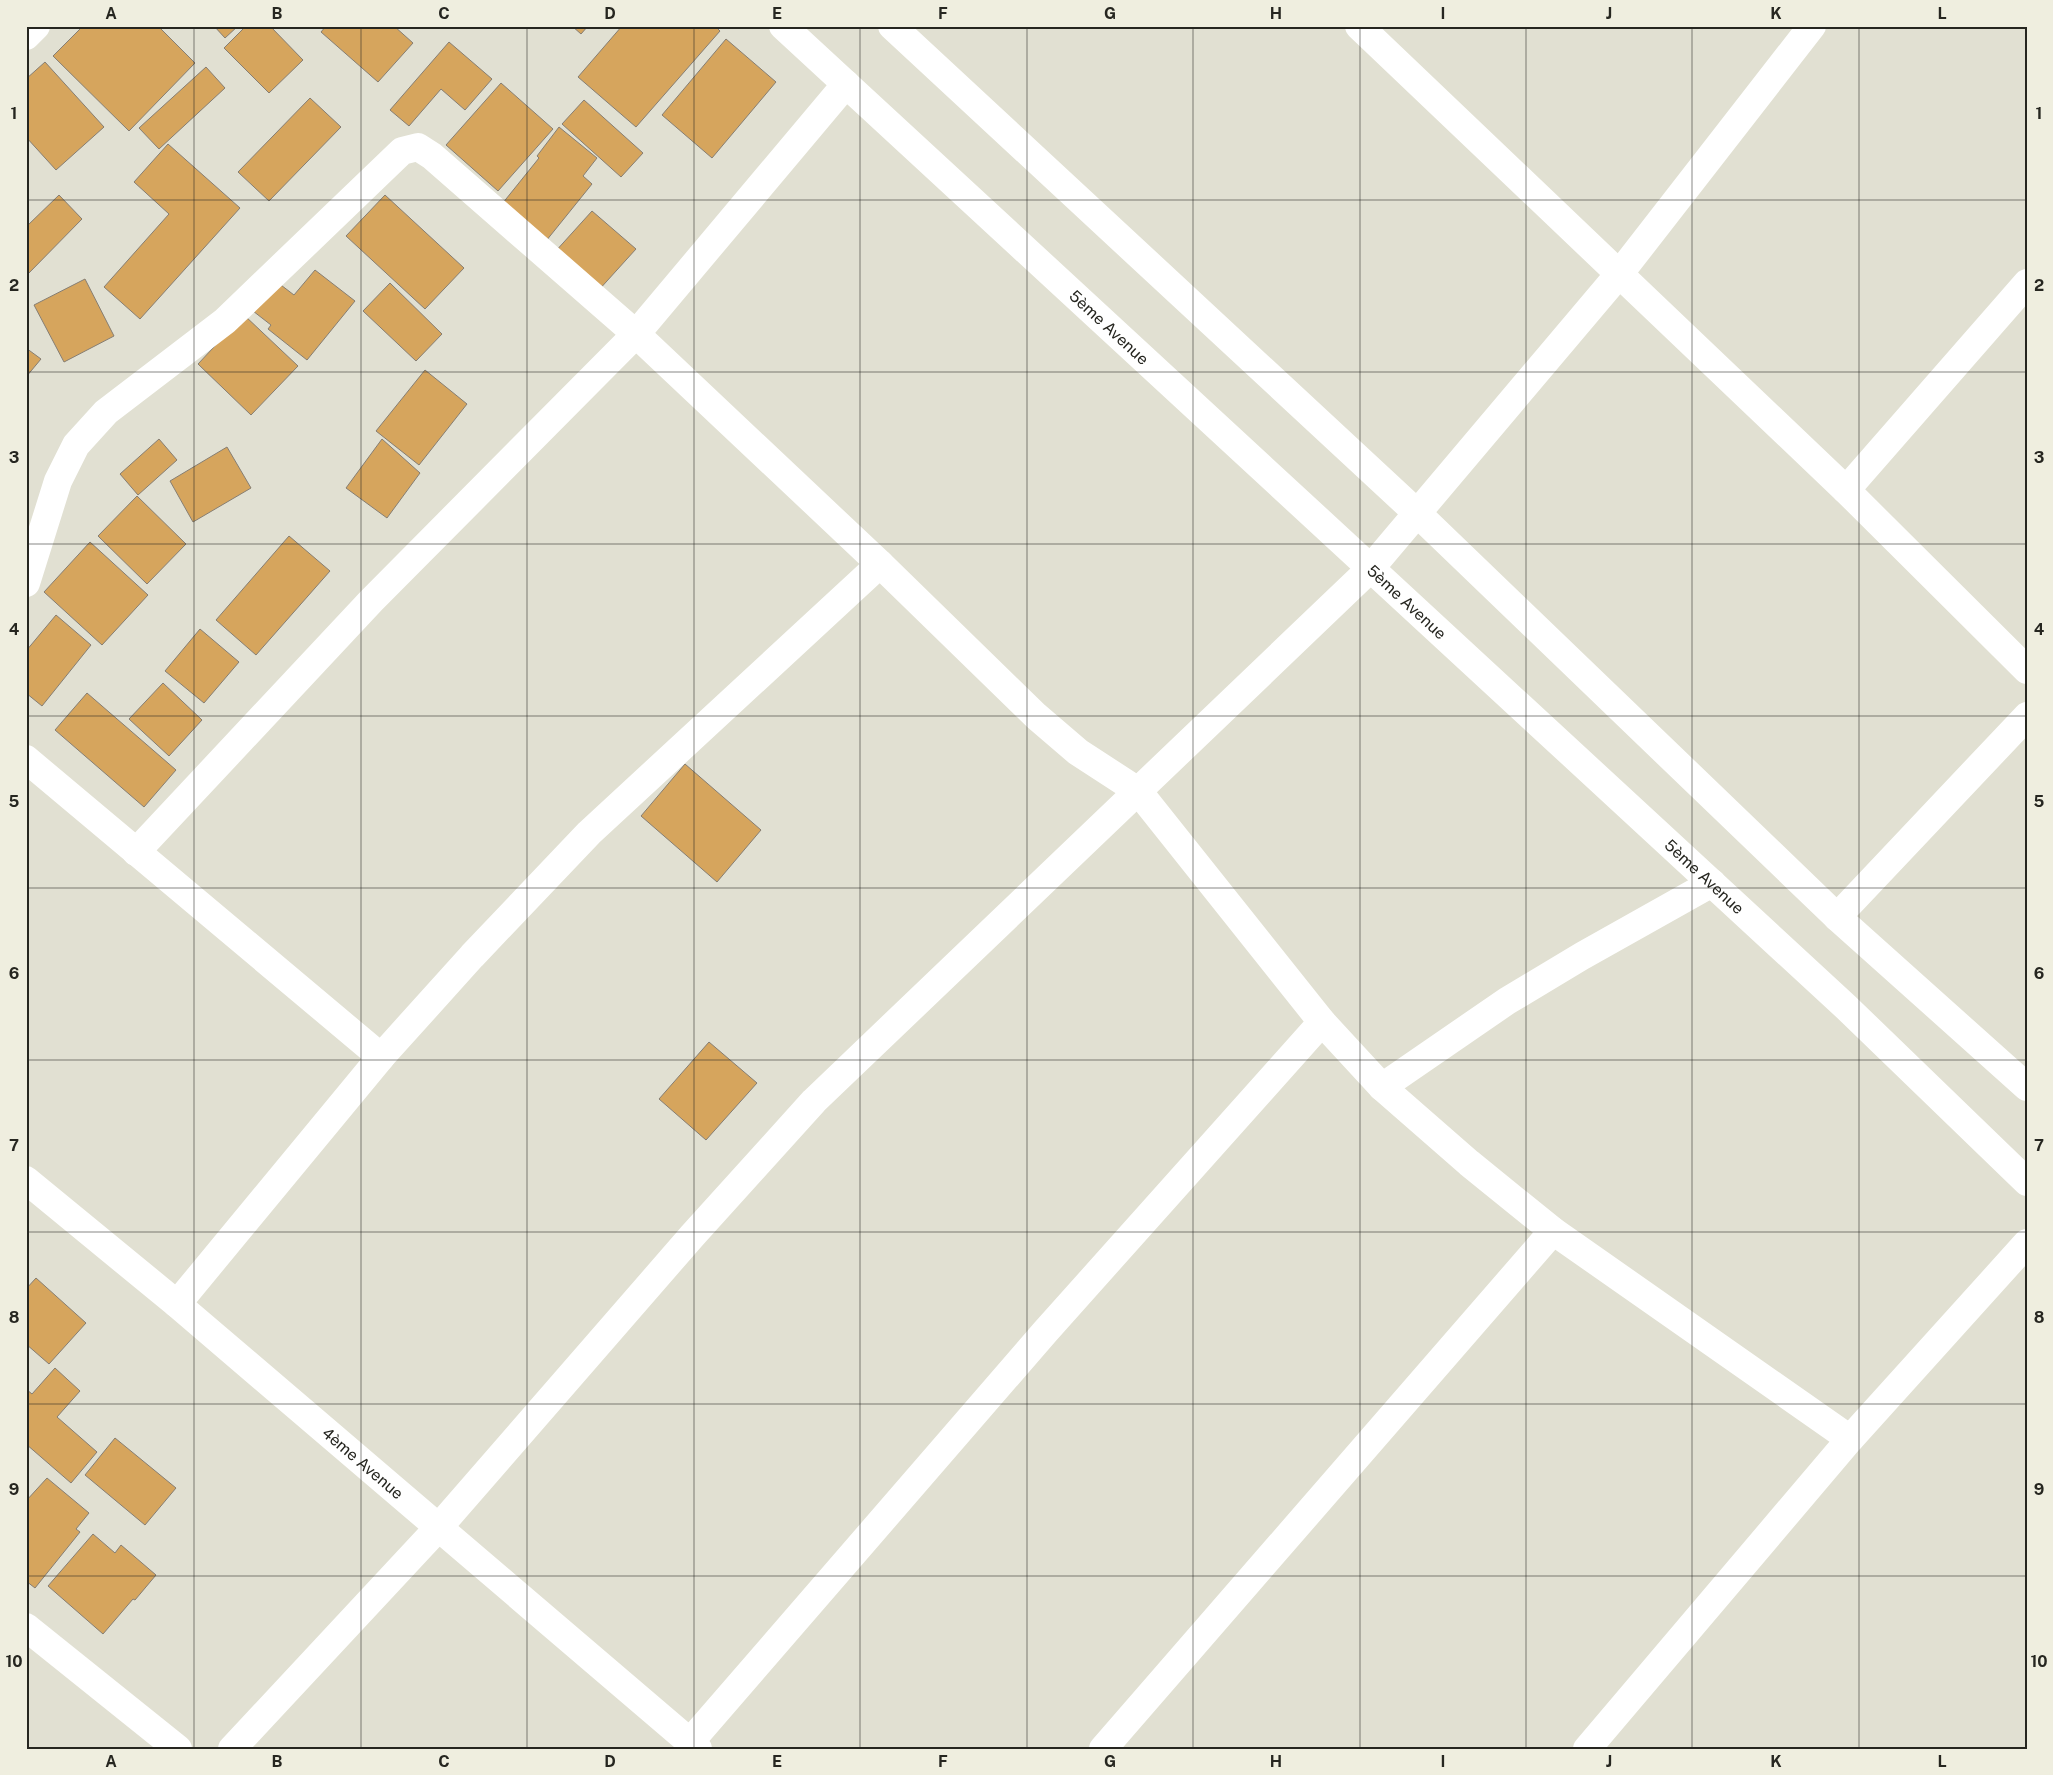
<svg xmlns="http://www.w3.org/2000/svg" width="2053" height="1775" font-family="'Public Sans',sans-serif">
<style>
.building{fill:#d6a55d;stroke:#867e73}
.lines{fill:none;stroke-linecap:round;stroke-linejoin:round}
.street{stroke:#fff;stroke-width:28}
.secondary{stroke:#fff;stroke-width:28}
.grid{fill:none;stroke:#262620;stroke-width:1;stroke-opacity:0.55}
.labels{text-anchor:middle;stroke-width:4;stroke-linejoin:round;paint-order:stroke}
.street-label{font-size:16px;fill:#262620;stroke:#efeedf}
.neatline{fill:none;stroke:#262620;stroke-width:2}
.grid-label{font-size:16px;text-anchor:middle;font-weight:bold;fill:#262620}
</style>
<rect width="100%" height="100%" fill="#e1e0d2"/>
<path class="building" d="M83 26H158L195 63 129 131 53 56Z
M214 26H238L225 38Z
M246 26H270L303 60 269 93 224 48Z
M326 26H394L413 43 378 82 321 32Z
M572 26H588L581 34Z
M622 26H715L720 31 636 127 578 77Z
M726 39 776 82 712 158 662 115Z
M449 42 492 79 465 110 441 89 409 126 390 110Z
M45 62 104 127 56 170 26 137V79Z
M206 67 225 88 159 149 139 128Z
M501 83 553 129 498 191 446 145Z
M310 98 341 127 269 201 238 172Z
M584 100 643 153 621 177 562 124Z
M559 127 597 158 583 176 592 184 546 241 502 204 539 158 537 156Z
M168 144 240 208 140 319 104 287 169 214 134 182Z
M59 195 82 219 26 276V227Z
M385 195 464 268 425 309 346 236Z
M592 211 636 249 597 292 554 253Z
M315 270 355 301 307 360 268 329 271 325 253 311 277 282 294 295Z
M85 279 114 336 64 362 34 305Z
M390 283 442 334 416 361 363 311Z
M244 315 298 366 251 415 198 364Z
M26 348 41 359 26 377Z
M425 370 467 404 419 465 376 431Z
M159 439 177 460 138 495 120 474Z
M382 439 420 473 387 518 346 488Z
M227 447 251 488 193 522 170 481Z
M137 496 186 544 147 584 98 536Z
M289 536 330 571 256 655 216 620Z
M90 542 148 595 102 645 44 592Z
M56 615 91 645 42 706 26 693V651Z
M200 629 239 662 204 703 165 671Z
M163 683 202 720 169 756 129 719Z
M87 693 176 770 144 807 55 730Z
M685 764 761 830 717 882 641 816Z
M709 1042 757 1083 706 1140 659 1099Z
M36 1278 86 1323 49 1364 26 1344V1289Z
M55 1368 80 1391 57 1417 97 1452 71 1483 26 1444V1389L32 1394Z
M115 1438 176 1488 145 1525 85 1475Z
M47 1478 89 1513 76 1529 80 1532 35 1588 26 1581V1501Z
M93 1534 115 1553 121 1545 156 1575 135 1600 133 1599 103 1634 48 1586Z"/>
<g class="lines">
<g class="street">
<path d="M1359 26 1846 490 2027 670"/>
<path d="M26 36 36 26"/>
<path d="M1846 490 2027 283"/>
<path d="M26 583 58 481 76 445 106 412 225 321 402 151 418 147 432 156 636 334 880 564 1036 716 1078 752 1138 791 1322 1022 1382 1087 1469 1163 1553 1231 1850 1439"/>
<path d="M26 759 381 1057"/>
<path d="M136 852 371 601 636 334 846 84"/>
<path d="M1837 917 2027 716"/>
<path d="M1382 1087 1507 1001 1582 956 1712 883"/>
<path id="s1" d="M26 1180 177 1304 698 1749"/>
<path d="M177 1304 381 1057 472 956 589 833 880 564"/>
<path d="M26 1627 178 1749"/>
<path d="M690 1742 1045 1332 1322 1022"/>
<path d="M232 1749 439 1527 692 1236 814 1101 1370 569 1620 273 1812 26"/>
<path d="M1103 1749 1553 1231"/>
<path d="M1587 1749 1850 1439 2027 1243"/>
</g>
<g class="secondary">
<path id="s2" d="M783 26 1846 1007 2027 1182"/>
<path d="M892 26 1417 513 1837 917 2027 1087"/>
</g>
</g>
<path class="grid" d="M194 26V1749M361 26V1749M527 26V1749M694 26V1749M860 26V1749M1027 26V1749M1193 26V1749M1360 26V1749M1526 26V1749M1692 26V1749M1859 26V1749M26 200H2027M26 372H2027M26 544H2027M26 716H2027M26 888H2027M26 1060H2027M26 1232H2027M26 1404H2027M26 1576H2027"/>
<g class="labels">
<g class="street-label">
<text dy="6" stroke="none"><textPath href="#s2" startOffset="444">5ème Avenue</textPath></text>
<text dy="6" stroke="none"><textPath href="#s2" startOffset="849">5ème Avenue</textPath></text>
<text dy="6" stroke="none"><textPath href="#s2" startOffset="1254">5ème Avenue</textPath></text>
<text dy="6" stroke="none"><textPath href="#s1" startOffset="440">4ème Avenue</textPath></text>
</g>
</g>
<rect width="2053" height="1775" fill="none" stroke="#efeedf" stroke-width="55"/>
<rect x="28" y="28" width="1998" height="1720" class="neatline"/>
<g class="grid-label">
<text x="111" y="19">A</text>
<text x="277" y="19">B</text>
<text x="444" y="19">C</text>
<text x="610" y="19">D</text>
<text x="777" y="19">E</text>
<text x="943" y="19">F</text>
<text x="1110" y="19">G</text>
<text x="1276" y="19">H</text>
<text x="1443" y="19">I</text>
<text x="1609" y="19">J</text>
<text x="1776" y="19">K</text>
<text x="1942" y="19">L</text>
<text x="14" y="119">1</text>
<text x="2039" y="119">1</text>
<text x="14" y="291">2</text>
<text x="2039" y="291">2</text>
<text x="14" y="463">3</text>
<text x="2039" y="463">3</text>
<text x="14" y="635">4</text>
<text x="2039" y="635">4</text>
<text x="14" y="807">5</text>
<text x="2039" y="807">5</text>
<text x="14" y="979">6</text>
<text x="2039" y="979">6</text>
<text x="14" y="1151">7</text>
<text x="2039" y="1151">7</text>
<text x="14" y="1323">8</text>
<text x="2039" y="1323">8</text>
<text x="14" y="1495">9</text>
<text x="2039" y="1495">9</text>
<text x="14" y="1667">10</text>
<text x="2039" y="1667">10</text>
<text x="111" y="1767">A</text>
<text x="277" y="1767">B</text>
<text x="444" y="1767">C</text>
<text x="610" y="1767">D</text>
<text x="777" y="1767">E</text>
<text x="943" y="1767">F</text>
<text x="1110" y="1767">G</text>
<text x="1276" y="1767">H</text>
<text x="1443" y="1767">I</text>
<text x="1609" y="1767">J</text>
<text x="1776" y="1767">K</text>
<text x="1942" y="1767">L</text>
</g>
</svg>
